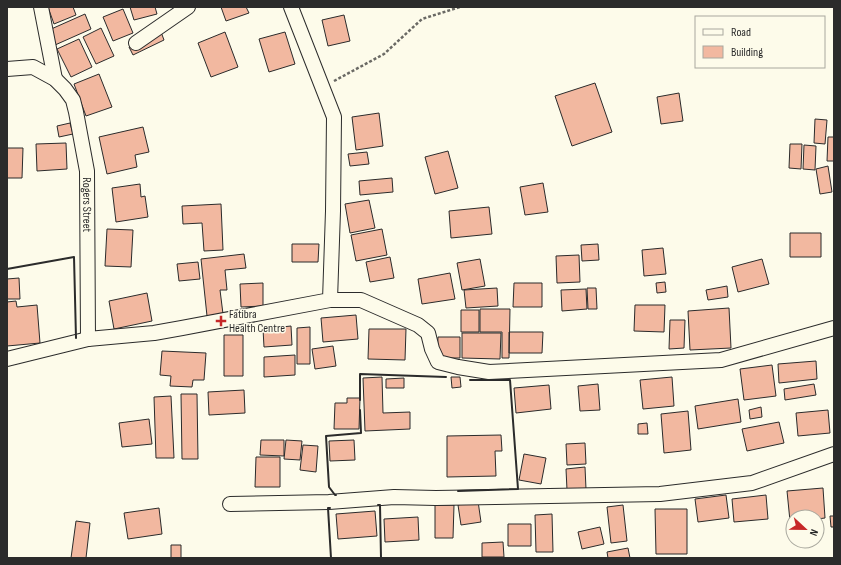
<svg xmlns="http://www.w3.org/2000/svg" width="841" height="565" font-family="'Sofia Sans Condensed',sans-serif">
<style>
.building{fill:#f2b8a0;stroke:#2b2b2b}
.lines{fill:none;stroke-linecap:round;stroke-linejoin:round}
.minor-casing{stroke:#2b2b2b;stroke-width:16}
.path{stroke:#6a6964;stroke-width:2.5;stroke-dasharray:3 2;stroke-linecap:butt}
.minor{stroke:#fdfbea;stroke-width:14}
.wall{stroke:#2b2b2b;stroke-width:2}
.poi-dot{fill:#c62828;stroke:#fdfbea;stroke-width:1.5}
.labels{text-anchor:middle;stroke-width:3;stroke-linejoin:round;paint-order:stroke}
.street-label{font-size:12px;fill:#2b2b2b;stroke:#fdfbea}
.poi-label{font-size:12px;fill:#2b2b2b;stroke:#fdfbea;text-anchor:start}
</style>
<rect width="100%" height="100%" fill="#fdfbea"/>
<path class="building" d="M48 7H73L76 15 54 24Z
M130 7H155L157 14 134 20Z
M221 7H246L249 13 226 21Z
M123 9 133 33 113 41 103 17Z
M85 14 91 29 55 45 49 30Z
M344 15 350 41 328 46 322 20Z
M101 28 114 56 96 64 83 37Z
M161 32 164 40 133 55 129 47Z
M225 32 238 67 211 77 198 43Z
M285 32 295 64 269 72 259 39Z
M79 39 92 67 71 77 57 49Z
M99 74 112 107 86 116 74 84Z
M595 83 612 132 572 146 555 96Z
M679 93 683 121 661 124 657 97Z
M379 113 383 146 356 150 352 117Z
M815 119 827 120 825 144 814 143Z
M70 123 73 134 59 137 57 126Z
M143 127 149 152 135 155 137 167 107 174 99 137Z
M828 137H834V161H827Z
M66 143 67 169 37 171 36 144Z
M790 144H802L801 169 789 168Z
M804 145 816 146 815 170 803 169Z
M7 148H23L22 178H7Z
M448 151 458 188 435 194 425 157Z
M367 152 369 164 350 166 348 154Z
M828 166 832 192 820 194 816 169Z
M392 178 393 192 360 195 359 181Z
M543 183 548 212 525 215 520 187Z
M140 184 141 197 145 196 148 217 116 222 112 188Z
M369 200 375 228 350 233 345 204Z
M221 204 223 250 204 251 202 223 183 224 182 206Z
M489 207 492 234 451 238 449 211Z
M107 229 133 230 131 267 105 266Z
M382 229 387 255 356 261 351 235Z
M790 233H821V257H790Z
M292 244H319L318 262H292Z
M598 244 599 260 582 261 581 245Z
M663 248 666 274 644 276 642 250Z
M244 254 246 268 225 270 227 290H220L223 314 207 316 201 259Z
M579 255 580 282 557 283 556 256Z
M390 257 394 278 370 282 366 262Z
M480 259 485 286 462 290 457 263Z
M762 259 769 284 738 292 732 267Z
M198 262 200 279 179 281 177 264Z
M450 273 455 299 422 304 418 279Z
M19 278 20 299H7V279Z
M665 282 666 292 657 293 656 283Z
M263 283V306L241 307 240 284Z
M514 283H542V307H513Z
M727 286 728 297 708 300 706 290Z
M497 288 498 306 466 308 464 290Z
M587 288H596L597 309H588Z
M586 289 587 309 562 311 561 290Z
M147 293 152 321 114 329 109 301Z
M16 301 17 307 37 305 40 343 7 346V302Z
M635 305H665L664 332 634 331Z
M729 308 731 348 690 350 688 311Z
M480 309H510L509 358H502V332H480Z
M461 310H479V332H461Z
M356 315 358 339 323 342 321 318Z
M670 320H685L684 348 669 349Z
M291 326 292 345 264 347 263 329Z
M310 327V364H297V328Z
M369 329H406L405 360 368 359Z
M509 332H543L542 353H509Z
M462 333H501L500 359 462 358Z
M224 335H243V376H224Z
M438 337H460V358H437Z
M333 346 336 366 315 369 312 349Z
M162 351 206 353 204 380H193L192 387 170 386 171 376 160 375Z
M295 355V375L264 377V357Z
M816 361 817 379 779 383 778 364Z
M772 365 776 396 744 400 740 369Z
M382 377 383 413 410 412V429L365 431 363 378Z
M451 377H460L461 387 452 388Z
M672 377 674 406 643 409 640 380Z
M404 378V388H386V379Z
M598 384 600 410 580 411 578 386Z
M814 384 816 395 785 400 784 389Z
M549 385 551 409 516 413 514 388Z
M244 390 245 413 209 415 208 392Z
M181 394H197L198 459H182Z
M171 396 174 458H156L154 397Z
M347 398H360L359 429H334L335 403H347Z
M738 399 741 422 698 429 695 406Z
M761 407 762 417 750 419 749 410Z
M828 410 830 433 798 436 796 413Z
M688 411 691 450 664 453 661 414Z
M149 419 152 444 122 447 119 423Z
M779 422 784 443 747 451 742 429Z
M647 423 648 434H638V424Z
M501 435 502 451H495L496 476 447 477V436Z
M261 440H284V456L260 455Z
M286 440 302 441 300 460 284 459Z
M354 440 355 460 330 461 329 441Z
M585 443 586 464 567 465 566 444Z
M303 445 318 446 316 472 300 470Z
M524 454 546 458 541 484 519 480Z
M256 457H280V487H255Z
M585 467 586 489 567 490 566 469Z
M823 488 825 518 817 519V517H793V521H790L787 491Z
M726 495 729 518 698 522 695 499Z
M766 495 768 519 734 522 732 499Z
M478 501 481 522 461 525 458 505Z
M435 505H454L453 538H435Z
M623 505 627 541 611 543 607 507Z
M159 508 162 534 128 539 124 513Z
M655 509H687V554H656Z
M375 511 377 536 338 539 336 514Z
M552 514 553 552H536L535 515Z
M830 516H834V527H831Z
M418 517 419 540 385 542 384 519Z
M76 521 90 523 86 558H71Z
M508 524H531V546H508Z
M600 527 604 544 582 549 578 532Z
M503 542 504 557H482V543Z
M171 545H181V558H171Z
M628 548 630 558H608L607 552Z"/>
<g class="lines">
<g class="minor-casing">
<g id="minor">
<path d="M41 7 55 79"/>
<path d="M136 43 188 7"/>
<path id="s1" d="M7 69 33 67 55 79 65 89 73 100 76 112 87 171 88 339"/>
<path d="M330 300H361L418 325 428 333 432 349 438 362 458 367 489 372 721 360 834 328"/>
<path d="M7 359 88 339 154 333 182 328 330 300 333 211 334 117 291 7"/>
<path d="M230 504 329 502 394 497 436 498 660 494 752 483 834 454"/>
</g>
</g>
<path class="path" d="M334 81 384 54 422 19 460 7"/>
<use href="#minor" class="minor"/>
<path class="wall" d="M7 269 74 257 76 338
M360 400V374L446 377
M458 491 518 489 510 380H470
M336 495H335L329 487 326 436 361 433 360 410
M378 505H380L381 558
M330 508H328L331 558"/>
</g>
<path class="poi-dot" d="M219 315h4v4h4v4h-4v4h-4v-4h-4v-4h4z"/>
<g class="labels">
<g class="street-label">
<text dy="4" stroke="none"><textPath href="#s1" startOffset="185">Rogers Street</textPath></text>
</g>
<g class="poi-label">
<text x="229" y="318">Fatibra<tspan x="229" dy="14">Health Centre</tspan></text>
</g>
</g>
<rect width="841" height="565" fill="none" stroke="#2b2b2b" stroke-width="16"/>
<rect x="695" y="16" width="130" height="52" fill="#fdfbea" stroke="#a9a89e"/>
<rect x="703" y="29" width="20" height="6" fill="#fdfbea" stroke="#a9a89e"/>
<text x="731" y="36" font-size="12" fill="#2b2b2b">Road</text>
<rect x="703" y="46" width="20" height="12" fill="#f2b8a0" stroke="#a9a89e"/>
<text x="731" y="56" font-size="12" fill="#2b2b2b">Building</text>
<g transform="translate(805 529) rotate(112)"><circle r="19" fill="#fdfbea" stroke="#a9a89e"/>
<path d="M0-3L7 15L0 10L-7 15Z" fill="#c62828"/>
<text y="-6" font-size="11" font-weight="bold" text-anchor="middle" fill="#2b2b2b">N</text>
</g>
</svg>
